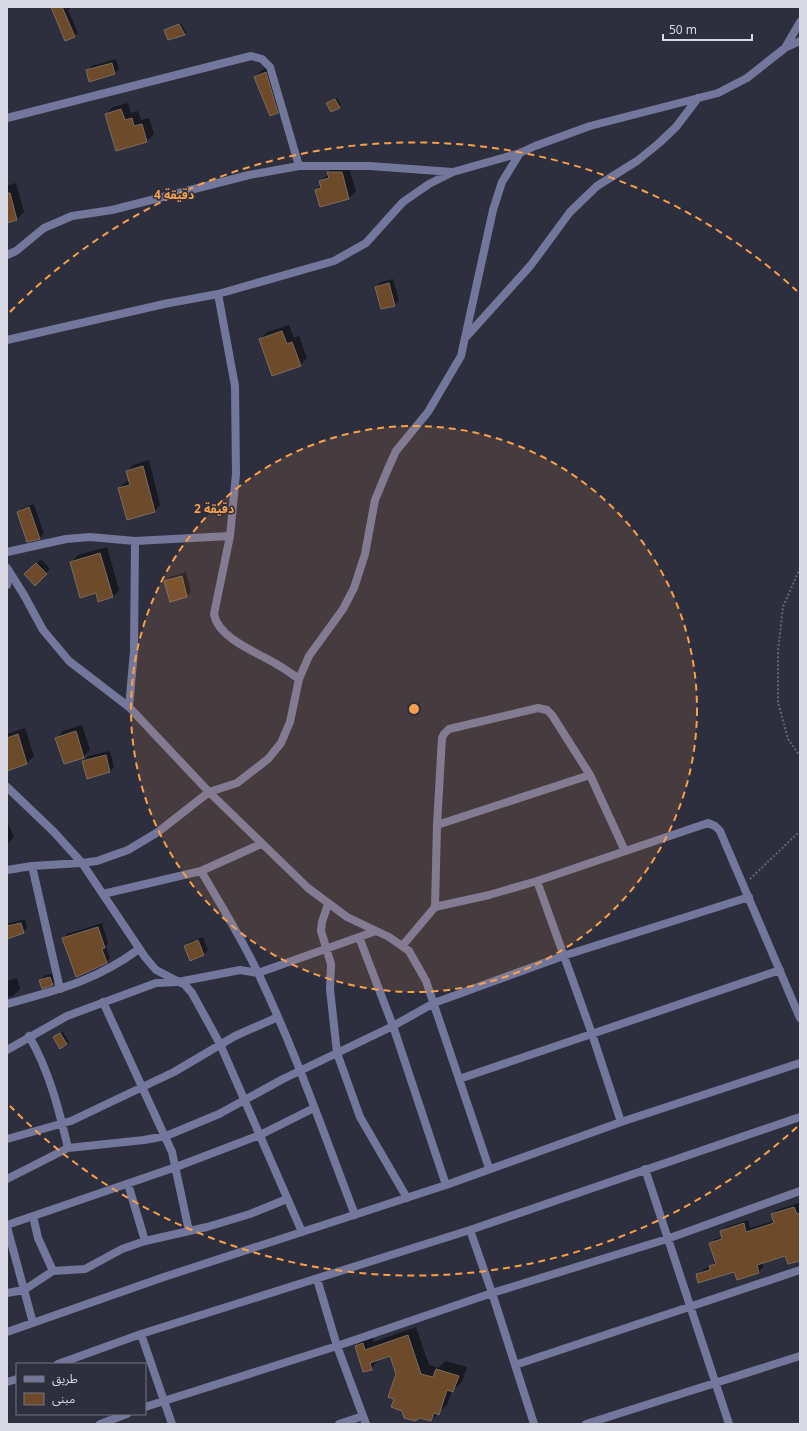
<svg xmlns="http://www.w3.org/2000/svg" width="807" height="1431" font-family="'Noto Sans','Noto Sans Arabic',sans-serif">
<style>
.shadow{fill:#0007}
.building{fill:#6d4a29;stroke:#7b6c5f}
.lines{fill:none;stroke-linecap:round;stroke-linejoin:round}
.path{stroke:#636472;stroke-width:2;stroke-dasharray:2 2;stroke-linecap:butt}
.street{stroke:#74779c;stroke-width:8}
.ring{fill:none;stroke:#f8a04b;stroke-width:2;stroke-dasharray:7 5}
.centre{fill:#f8a04b;stroke:#2e2f3e;stroke-width:2}
.ring-label{font-size:12px;text-anchor:middle;font-weight:bold;fill:#f8a04b;stroke:#2e2f3e;stroke-width:3;stroke-linejoin:round;paint-order:stroke}
</style>
<rect width="100%" height="100%" fill="#2e2f3e"/>
<path class="shadow" d="M52 7H72L68 10 78 33 75 35 63 8H62L75 36 66 40Z
M181 23 186 33 185 34 165 30Z
M116 59 119 69 115 73 87 71 92 66Z
M273 66 284 105 277 112 255 77 262 70Z
M337 98 341 105 339 107 329 102Z
M128 103 131 113 138 111 141 120 149 118 154 134 147 141 116 149 106 114 113 107Z
M335 165H348L356 191 349 198 321 206 316 190 321 185 320 181 329 174 328 172Z
M16 183 24 212 17 219 7 222V186Z
M393 279 399 300 395 305 382 308 376 287 381 282Z
M289 325 294 338 299 336 307 358 300 365 260 339 267 332Z
M149 460 160 505 154 512 119 488 126 482 130 481 127 471 133 465Z
M34 504 44 534 39 538 18 512 22 508Z
M107 547 119 590 113 597 71 562 78 555Z
M41 559 50 569 35 584 26 574Z
M186 572 191 592 187 596 171 600 166 581 170 577Z
M82 725 90 750 83 757 57 738 63 731Z
M25 728 34 756 27 763 7 770V734Z
M110 751 114 767 110 772 83 761 88 756Z
M7 821 14 837 7 844Z
M25 919 27 928 23 932 7 938V924Z
M102 923 108 943 106 946 110 958 106 962 63 938 67 934Z
M203 937 208 950 204 954 185 947 189 942Z
M54 973 56 980 52 984 40 980 44 976Z
M17 978 20 989 13 996 7 997V981Z
M63 1032 69 1042 67 1044 56 1036Z
M799 1203 800 1258 786 1254 762 1262 763 1267 759 1272 737 1279 735 1271 697 1274 716 1262 710 1244 715 1239 723 1237 721 1231 726 1227 748 1220 750 1228 774 1221 772 1214 777 1210Z
M416 1327 429 1365 438 1368 446 1361 467 1367 462 1382 452 1391 447 1405 431 1420 403 1410 395 1398 397 1374 390 1355 380 1358 371 1369 356 1346 364 1338 371 1335 374 1342Z"/>
<path class="building" d="M51 7H62L75 37 65 41Z
M179 24 185 35 168 40 164 30Z
M112 63 115 74 89 82 86 70Z
M266 72 278 113 270 116 254 77Z
M335 99 340 108 331 112 326 103Z
M121 109 125 120 132 118 134 126 142 124 147 142 116 151 105 114Z
M327 172H342L349 199 320 207 315 190 321 188 319 181 329 178Z
M7 193H10L17 220 7 223Z
M389 283 395 306 381 309 375 287Z
M282 331 287 344 292 342 301 366 272 376 259 339Z
M143 466 155 512 127 520 118 488 130 485 126 471Z
M29 507 40 539 27 542 17 512Z
M100 553 113 597 98 602 96 593 80 598 70 562Z
M36 563 47 574 35 586 24 574Z
M182 576 187 597 170 602 164 581Z
M76 731 84 758 64 764 55 738Z
M18 734 27 764 7 771V738Z
M106 755 110 772 87 779 82 761Z
M21 923 24 933 7 939V926Z
M98 927 105 948 102 949 107 963 76 977 62 938Z
M198 940 204 955 190 961 184 946Z
M50 977 53 985 42 989 39 980Z
M60 1033 67 1044 60 1049 53 1037Z
M794 1207 797 1214 800 1213V1261L788 1264 785 1256 757 1265 759 1273 737 1280 734 1272 698 1283 696 1274 710 1270 709 1266 716 1264 709 1243 722 1239 720 1231 744 1223 746 1232 774 1223 771 1214Z
M408 1335 421 1374 433 1377 436 1369 459 1376 453 1392 447 1390 439 1415 434 1413 431 1421 420 1418 415 1421 404 1418 402 1411 391 1407 394 1399 388 1397 396 1374 390 1356 370 1363 372 1370 363 1372 355 1346 363 1343 365 1350Z"/>
<g class="lines">
<path class="path" d="M800 568 783 607 778 651V702L788 739 800 756
M750 879 800 831"/>
<path class="street" d="M785 48 800 22
M7 118 251 56 262 59 270 67 299 166
M7 255 16 251 44 228 72 216 112 210 249 175 299 166H370L452 172
M218 294 235 386 236 474 230 536 214 614C218 639 259 653 278 665 285 669 292 674 299 679
M466 337 531 265 570 212 597 186 637 161 658 144 676 127 698 98
M7 340 164 304 218 294 334 261 366 243 403 202 429 184 453 172 520 153 535 146 590 126 718 93 747 78 785 48 800 41
M7 552 66 539 90 537 135 541 230 536
M7 568 24 595 43 630 69 661 129 707 209 792 308 888 347 917 389 937 409 951 426 981 489 1168
M7 585 9 572
M129 707 134 651 135 541
M7 787 54 832 82 863 145 957 156 970 185 985 192 993 220 1044 302 1232
M437 825 590 775
M32 866 60 989
M7 870 32 866 82 863 97 861 128 850 158 832 209 792 237 783 268 759 281 743 290 722 299 679 309 656 343 609 354 588 365 554 375 500 387 471 396 451 428 412 461 356 493 210 502 182 520 153
M201 871C221 905 242 939 259 975 296 1053 324 1134 355 1215
M537 881 592 1034 621 1122
M103 894 201 871 261 844
M328 904 322 922 321 931 331 964 330 989 337 1053 360 1117 407 1198
M435 907 437 825 442 738 444 734 449 729 538 708 547 710 552 715 590 775 625 851
M359 937 393 1026 446 1185
M403 945 435 907 489 895 537 881 708 823 715 826 720 831 800 1018
M103 1002 172 1152 189 1231
M7 1004C57 990 96 981 139 949
M29 1036C49 1070 59 1110 68 1148
M7 1050 67 1016 156 983 178 982 240 970 258 973 376 931
M459 1079 780 970
M7 1139 71 1121 174 1072 235 1036 278 1017
M645 1169 729 1424
M7 1179 68 1148 144 1140 166 1136 219 1114 283 1079 393 1026 434 1003 563 956 749 897
M128 1184 145 1241
M33 1216 38 1238 53 1271
M7 1225 176 1167 260 1135 314 1108
M7 1227 33 1323
M470 1230 492 1293 534 1424
M317 1279 337 1346 366 1424
M7 1293 24 1290 53 1271 85 1269 122 1249 145 1241 207 1227 250 1214 287 1199
M7 1332 164 1277 446 1185 621 1122 800 1063
M141 1334 172 1424
M58 1364 141 1334 470 1230 800 1117
M515 1365 800 1270
M7 1382 17 1379
M145 1407 337 1346 492 1293 667 1239 800 1191
M100 1424 127 1414
M339 1424 363 1416
M586 1424 800 1356"/>
</g>
<circle cx="414" cy="709" r="283" fill="#f8a04b" fill-opacity=".12"/>
<g class="ring">
<circle cx="414" cy="709" r="283"/>
<path d="M797 1127A567 567 0 0 1 10 1106M10 312A567 567 0 0 1 797 291"/>
</g>
<circle cx="414" cy="709" r="6" class="centre"/>
<g class="ring-label">
<text x="174" y="199">4 دقيقة</text>
<text x="214" y="513">2 دقيقة</text>
</g>
<rect width="807" height="1431" fill="none" stroke="#d8d9e4" stroke-width="16"/>
<rect x="16" y="1363" width="130" height="52" fill="#2e2f3e" stroke="#727380"/>
<rect x="24" y="1376" width="20" height="6" fill="#74779c" stroke="#727380"/>
<text x="52" y="1383" font-size="12" fill="#d8d9e4">طريق</text>
<rect x="24" y="1393" width="20" height="12" fill="#6d4a29" stroke="#727380"/>
<text x="52" y="1403" font-size="12" fill="#d8d9e4">مبنى</text>
<path d="M663 34v6h89v-6" fill="none" stroke="#d8d9e4" stroke-width="2"/>
<text x="669" y="34" font-size="12" fill="#d8d9e4" stroke="#2e2f3e" stroke-width="3" paint-order="stroke">50 m</text>
</svg>
